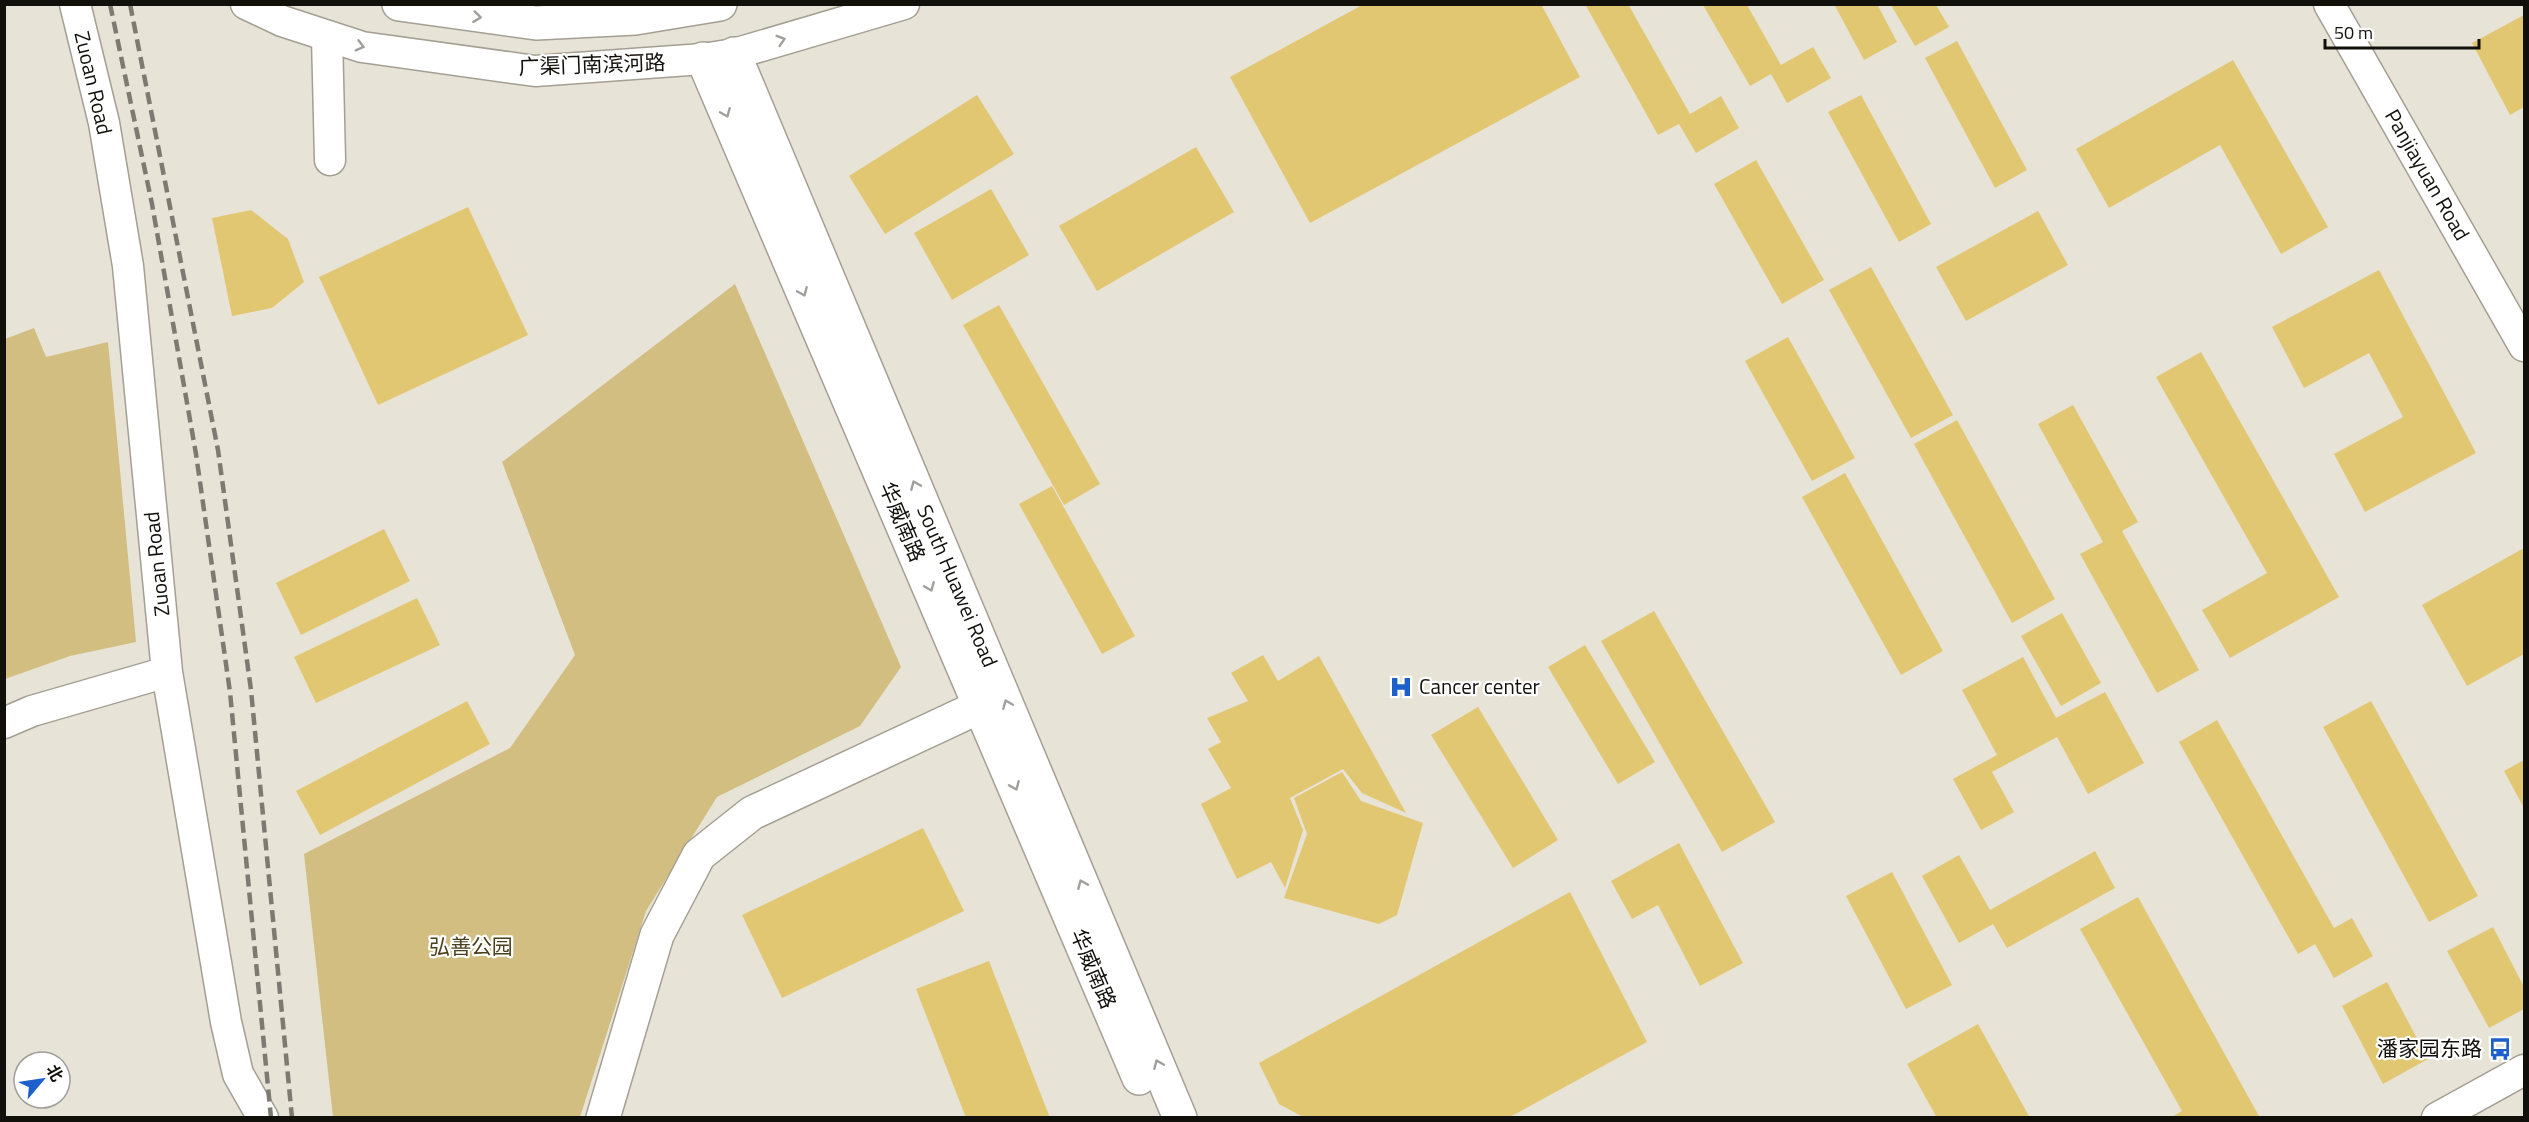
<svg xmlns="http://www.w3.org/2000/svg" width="2529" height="1122" font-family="'Titillium Web','Noto Sans SC',sans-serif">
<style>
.green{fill:#d2be81}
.building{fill:#e2c773}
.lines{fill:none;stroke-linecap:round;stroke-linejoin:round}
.minor-casing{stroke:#a39f93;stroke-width:33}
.major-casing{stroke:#a39f93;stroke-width:36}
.highway-casing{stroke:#a39f93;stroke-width:36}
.minor{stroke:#fff;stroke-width:30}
.major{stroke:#fff;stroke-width:33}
.highway{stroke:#fff;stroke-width:33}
.rail{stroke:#7d7a71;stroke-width:4.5;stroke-dasharray:12 6;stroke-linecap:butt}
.oneway{stroke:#a09f9d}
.labels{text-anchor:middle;stroke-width:4.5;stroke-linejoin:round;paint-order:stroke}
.street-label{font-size:21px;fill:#11100b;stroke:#fff}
.poi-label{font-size:21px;fill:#11100b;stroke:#fff;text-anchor:start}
.park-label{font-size:21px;fill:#4c401c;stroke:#fff}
</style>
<rect width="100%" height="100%" fill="#e7e3d6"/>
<path class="green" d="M735 284 901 667 860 726 717 797 646 911 580 1117H333L304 854 510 748 575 655 502 462Z
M34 328 46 357 108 342 136 642 70 656 5 679V339Z"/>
<path class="building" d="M1364 4H1541L1580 77 1310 223 1230 77Z
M1585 4H1628L1690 114 1721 96 1739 128 1696 153 1679 124 1658 135Z
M1834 4H1877L1897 42 1864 60Z
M1703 5H1747L1781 65 1813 47 1831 78 1787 103 1771 74 1750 86Z
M1891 5H1936L1949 27 1915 46Z
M2524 15V107L2510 115 2472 43Z
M1957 41 2027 170 1995 188 1925 58Z
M2233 60 2328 227 2281 254 2220 145 2109 208 2076 149Z
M977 95 1014 154 885 234 849 176Z
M1861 95 1931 224 1899 242 1828 112Z
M1196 147 1234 212 1097 291 1059 226Z
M1756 160 1824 280 1782 304 1714 184Z
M991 189 1029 255 952 300 914 233Z
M468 207 528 335 378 405 319 277Z
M251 210 288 239 304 282 272 308 232 316 212 218Z
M2038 211 2068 265 1966 321 1936 267Z
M1871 267 1953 415 1911 438 1829 290Z
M2379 270 2476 453 2365 512 2334 454 2403 417 2369 353 2304 388 2272 327Z
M999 305 1100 484 1064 505 963 325Z
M1788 337 1855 458 1812 481 1745 361Z
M2201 352 2339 597 2230 658 2202 610 2267 573 2156 377Z
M2073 405 2138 522 2122 531 2199 670 2157 693 2080 554 2103 542 2038 424Z
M1957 420 2055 599 2012 623 1914 444Z
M1845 473 1943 651 1901 675 1802 497Z
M1052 486 1135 636 1102 654 1019 504Z
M384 529 410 581 301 635 276 583Z
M2524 548V654L2467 686 2422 605Z
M417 598 440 645 316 703 294 657Z
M1654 611 1775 822 1722 852 1601 641Z
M2062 613 2101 683 2061 706 2021 636Z
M1585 645 1655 762 1618 784 1548 667Z
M1263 655 1278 681 1319 656 1406 813 1362 793 1343 769 1290 798 1303 830 1285 888 1271 862 1237 879 1201 804 1231 788 1208 749 1221 742 1207 718 1248 701 1231 673Z
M2023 657 2056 718 2105 692 2144 763 2088 794 2057 737 1992 772 2014 812 1981 830 1953 779 1997 755 1962 690Z
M467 701 490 744 320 835 296 791Z
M2371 701 2478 896 2429 922 2323 727Z
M1478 707 1558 840 1513 868 1431 735Z
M2217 720 2334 928 2352 918 2373 956 2334 978 2315 944 2298 954 2179 742Z
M2524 760V808L2504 771Z
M1342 772 1361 801 1423 823 1397 915 1379 924 1284 898 1307 834 1294 798Z
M923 828 964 911 782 998 742 915Z
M1679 843 1743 963 1700 986 1658 905 1632 919 1611 881Z
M2095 851 2115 888 2007 948 1993 924 1959 943 1922 876 1959 855 1990 910Z
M1892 872 1952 985 1906 1009 1846 896Z
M1570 892 1647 1042 1508 1118H1305L1279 1104 1259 1063Z
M2138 897 2260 1118H2170L2182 1111 2080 929Z
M2493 927 2524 987V1009L2489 1028 2447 951Z
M989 961 1050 1118H966L916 989Z
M2387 982 2428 1059 2383 1084 2342 1006Z
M1978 1024 2030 1118H1937L1907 1064Z"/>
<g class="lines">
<g class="minor-casing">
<path id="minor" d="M75 4 104 123 128 266 167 672 226 1022 238 1074 263 1118
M246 4 282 21 362 47 535 71 703 59 734 54 904 4
M2329 4 2524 346
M327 36 330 160
M4 723 32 711 167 672
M2437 1118 2524 1070"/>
</g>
<g class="major-casing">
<path id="major" d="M734 54 1180 1118
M703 59 1139 1078
M603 1118 657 935 699 855 752 813 981 706"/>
</g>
<g class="highway-casing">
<path id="highway" d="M399 4 536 23 635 18 720 4"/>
</g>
<use href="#minor" class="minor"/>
<use href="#major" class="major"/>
<use href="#highway" class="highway"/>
<path class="rail" d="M110 4 152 204 196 454 230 692 271 1118
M130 4 218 450 251 690 292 1118"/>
</g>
<defs><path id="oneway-chevron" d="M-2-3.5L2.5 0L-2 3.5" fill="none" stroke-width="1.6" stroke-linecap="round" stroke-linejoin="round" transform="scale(1.5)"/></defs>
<g class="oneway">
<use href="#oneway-chevron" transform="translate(477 17) rotate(7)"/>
<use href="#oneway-chevron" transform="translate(781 40) rotate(-17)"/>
<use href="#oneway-chevron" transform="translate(360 46) rotate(15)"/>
<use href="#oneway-chevron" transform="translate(726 113) rotate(67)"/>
<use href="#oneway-chevron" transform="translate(803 292) rotate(67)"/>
<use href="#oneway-chevron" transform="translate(915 485) rotate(-113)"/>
<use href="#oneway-chevron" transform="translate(930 587) rotate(67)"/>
<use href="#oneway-chevron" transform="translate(1007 704) rotate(-113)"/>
<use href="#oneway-chevron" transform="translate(1015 786) rotate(67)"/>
<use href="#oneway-chevron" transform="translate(1082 884) rotate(-113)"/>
<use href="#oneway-chevron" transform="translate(1158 1064) rotate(-113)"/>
</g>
<defs>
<g id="hospital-bare" transform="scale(1.8)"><path d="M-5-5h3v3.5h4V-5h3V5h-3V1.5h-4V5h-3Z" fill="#1d60cc" stroke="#fff" stroke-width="2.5" paint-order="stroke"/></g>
<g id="bus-bare" transform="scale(1.8)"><path d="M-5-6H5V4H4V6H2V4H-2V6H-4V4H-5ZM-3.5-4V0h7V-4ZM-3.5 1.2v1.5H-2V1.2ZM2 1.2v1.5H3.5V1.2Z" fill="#1d60cc" stroke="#fff" stroke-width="2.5" paint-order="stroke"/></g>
</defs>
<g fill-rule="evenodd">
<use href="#hospital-bare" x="1401" y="687"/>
<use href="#bus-bare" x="2500" y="1049"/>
</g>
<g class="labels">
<g class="street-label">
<text transform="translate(592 65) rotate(-2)" y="7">广渠门南滨河路</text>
<text transform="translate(93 83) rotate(77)" y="7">Zuoan Road</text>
<text transform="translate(2427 175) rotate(60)" y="7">Panjiayuan Road</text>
<text transform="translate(902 522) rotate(67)" y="7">华威南路</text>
<text transform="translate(157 564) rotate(-96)" y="7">Zuoan Road</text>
<text transform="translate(957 586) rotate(67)" y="7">South Huawei Road</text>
<text transform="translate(1093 969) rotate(67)" y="7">华威南路</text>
</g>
<g class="poi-label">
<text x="1419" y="694">Cancer center</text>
<text x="2482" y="1056" text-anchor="end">潘家园东路</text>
</g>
<g class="park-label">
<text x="471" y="954">弘善公园</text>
</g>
</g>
<rect width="2529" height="1122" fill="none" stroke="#11100b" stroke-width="12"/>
<g transform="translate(42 1080) rotate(61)"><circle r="28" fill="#ffffff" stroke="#a09f9d" stroke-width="1.5"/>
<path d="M0-4.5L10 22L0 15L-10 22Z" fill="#1d60cc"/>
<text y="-9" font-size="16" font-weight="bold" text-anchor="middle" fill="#11100b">北</text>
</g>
<path d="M2325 39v9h154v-9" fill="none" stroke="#11100b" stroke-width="3"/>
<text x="2334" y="39" font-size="18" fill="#11100b" stroke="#ffffff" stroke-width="4.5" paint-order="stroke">50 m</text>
</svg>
